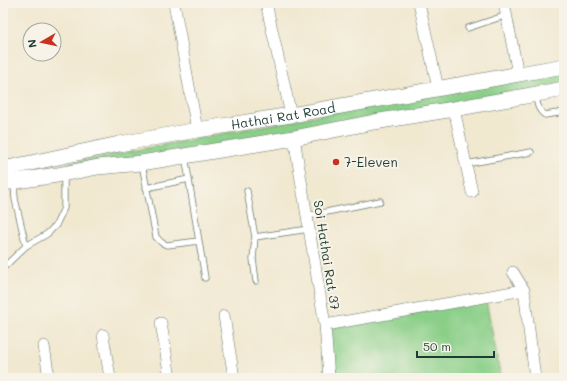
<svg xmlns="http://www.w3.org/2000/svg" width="567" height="381" font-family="Mali,sans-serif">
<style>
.green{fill:#8acf88;stroke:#54865e}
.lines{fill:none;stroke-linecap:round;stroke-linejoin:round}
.service-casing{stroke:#68796b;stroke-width:7}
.minor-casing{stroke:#68796b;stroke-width:12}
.secondary-casing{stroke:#68796b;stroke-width:16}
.service{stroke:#fff;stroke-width:5.5}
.minor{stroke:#fff;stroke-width:11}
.secondary{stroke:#fff;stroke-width:15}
.poi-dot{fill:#c8321e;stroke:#f7f3e8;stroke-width:1.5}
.labels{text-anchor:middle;stroke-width:4;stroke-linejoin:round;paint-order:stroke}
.street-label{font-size:13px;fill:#1f3d34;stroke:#f7f3e8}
.poi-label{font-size:13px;fill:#1f3d34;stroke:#f7f3e8;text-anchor:start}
</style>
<rect width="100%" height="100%" fill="#f7f3e8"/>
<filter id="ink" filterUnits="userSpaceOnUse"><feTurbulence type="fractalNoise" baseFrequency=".025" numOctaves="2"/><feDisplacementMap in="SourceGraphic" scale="8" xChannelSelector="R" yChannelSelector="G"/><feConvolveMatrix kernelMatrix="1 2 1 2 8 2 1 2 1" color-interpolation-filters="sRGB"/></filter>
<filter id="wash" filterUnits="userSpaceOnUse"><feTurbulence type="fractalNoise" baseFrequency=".012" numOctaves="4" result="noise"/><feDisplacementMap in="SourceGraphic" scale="16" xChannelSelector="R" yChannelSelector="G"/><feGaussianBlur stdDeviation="0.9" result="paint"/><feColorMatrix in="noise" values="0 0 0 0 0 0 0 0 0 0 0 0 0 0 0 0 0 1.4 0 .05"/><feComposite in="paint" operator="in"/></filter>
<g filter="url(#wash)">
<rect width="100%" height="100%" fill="#f1e8d0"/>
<path class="green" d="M564 71V84L195 151 69 166V163L309 117Z
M486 300 501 378H331L325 329Z"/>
</g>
<g filter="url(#ink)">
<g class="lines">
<g class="service-casing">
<path id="service" d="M468 28 507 15
M536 96C537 104 538 110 545 115L564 112
M185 156 205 278
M142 164 156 237 162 243 167 245 199 241
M466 164 531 152
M14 183 15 199 26 246
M146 188 189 179
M247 191 255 237 253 259 256 281
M307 216 380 201
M255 237 309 229
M3 268 26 246 47 234 56 225 64 208V174"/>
</g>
<g class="minor-casing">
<path id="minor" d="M174 3 197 130
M266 3 291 115
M419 3 438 88
M504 3 518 74
M454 109 472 192
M294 138 325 325 329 378
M513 272 524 290 535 378
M224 316 234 378
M161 323 170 378
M325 325 524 290
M103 335 110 378
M44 346 49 378"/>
</g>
<g class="secondary-casing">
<g id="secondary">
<path id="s1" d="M3 169 119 144 197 130 291 115 564 66"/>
<path d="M3 183 57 175 98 167 141 163 294 138 374 122 454 109 564 89"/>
</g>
</g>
<use href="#service" class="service"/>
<use href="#minor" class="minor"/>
<use href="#secondary" class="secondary"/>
</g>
</g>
<circle class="poi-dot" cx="336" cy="162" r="4"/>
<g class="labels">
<g class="street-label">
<text dy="5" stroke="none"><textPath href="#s1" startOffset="285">Hathai Rat Road</textPath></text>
<text transform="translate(327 255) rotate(81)" y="5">Soi Hathai Rat 37</text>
</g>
<g class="poi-label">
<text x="344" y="167">7-Eleven</text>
</g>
</g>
<rect width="567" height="381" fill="none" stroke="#f7f3e8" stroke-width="16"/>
<g transform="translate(42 42) rotate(261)"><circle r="19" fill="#f7f3e8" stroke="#a1aaa0"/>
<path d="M0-3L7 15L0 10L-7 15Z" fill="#c8321e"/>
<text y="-6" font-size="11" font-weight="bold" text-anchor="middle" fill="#1f3d34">N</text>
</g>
<path d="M417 351v6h77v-6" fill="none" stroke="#1f3d34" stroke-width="2"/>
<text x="423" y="351" font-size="12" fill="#1f3d34" stroke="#f7f3e8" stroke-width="3" paint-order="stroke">50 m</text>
</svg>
